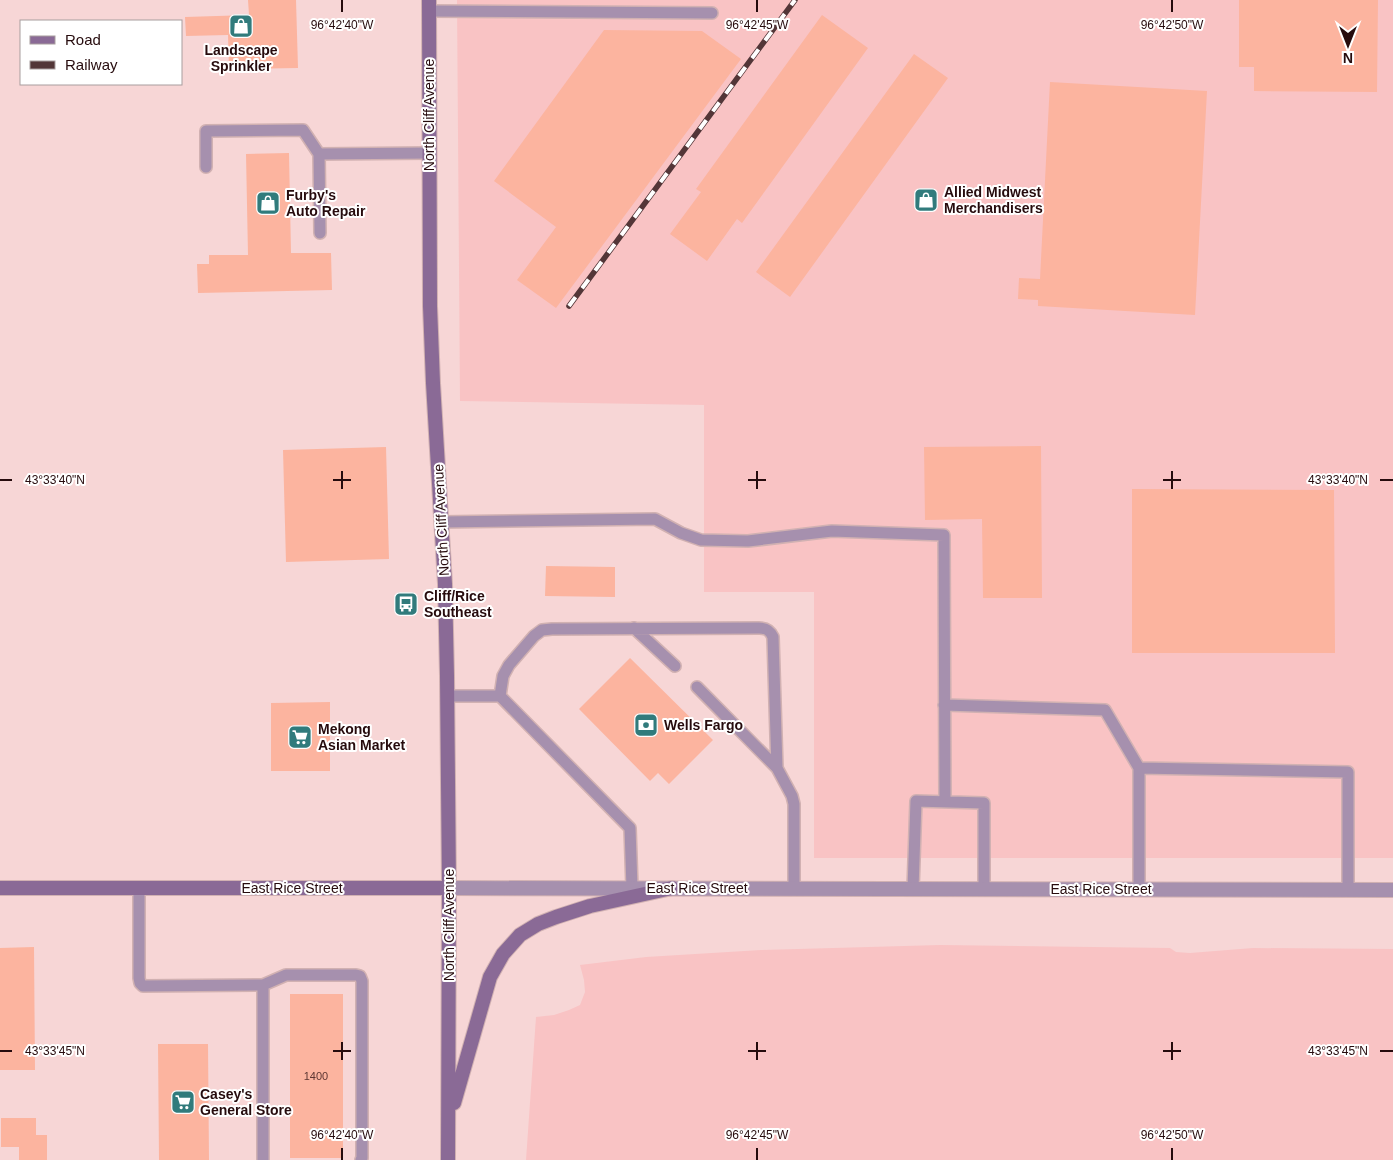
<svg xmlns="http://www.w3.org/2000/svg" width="1393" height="1160" font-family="Arial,sans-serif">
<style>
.built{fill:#f9c3c4}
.building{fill:#fcb49f}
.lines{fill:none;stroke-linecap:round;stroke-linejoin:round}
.service-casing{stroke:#d1b1b2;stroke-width:14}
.tertiary-casing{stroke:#d1b1b2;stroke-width:16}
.secondary-casing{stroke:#d1b1b2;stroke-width:16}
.service{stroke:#a690ae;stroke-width:11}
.tertiary{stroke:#a690ae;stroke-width:14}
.secondary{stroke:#8a6a96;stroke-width:14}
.rail-casing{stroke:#533638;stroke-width:5.5}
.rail{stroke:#fff;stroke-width:4;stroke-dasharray:11;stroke-linecap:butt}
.ticks{fill:none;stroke:#260b0d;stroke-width:2}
.labels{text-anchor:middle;stroke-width:4;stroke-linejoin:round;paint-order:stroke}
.number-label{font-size:11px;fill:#5c3532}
.poi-label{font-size:14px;font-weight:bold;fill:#260b0d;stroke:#fff;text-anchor:start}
.street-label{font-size:14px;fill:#260b0d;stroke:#fff}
.ticks-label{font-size:12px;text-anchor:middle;fill:#260b0d;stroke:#fff;stroke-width:4;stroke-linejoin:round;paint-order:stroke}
</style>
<rect width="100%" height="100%" fill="#f7d6d6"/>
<path class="built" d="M457 0H1393V858H814V592H704V405L460 401Z
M940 945 1170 948 1176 952 1190 953 1253 948 1393 949V1160H526L536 1017 554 1015 569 1010 580 1005 585 992 584 980 580 965 646 957 761 950Z"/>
<path class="building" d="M248 0H296L298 68 229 69 228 35 186 36 185 17 249 15Z
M1239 0H1378L1377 92 1254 91V67H1239Z
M822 15 868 48 742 223 737 219 707 261 670 234 701 192 696 189Z
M604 30 702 31 741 59 556 308 517 280 556 227 494 181Z
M914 54 948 78 790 297 756 272Z
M1050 82 1207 91 1195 315 1038 306V300L1018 299 1019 278 1040 279Z
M289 153 291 253H331L332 290 198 293 197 264H209V255H248L246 154Z
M1041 446 1042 598H983L982 519 925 520 924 447Z
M386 447 389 559 286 562 283 450Z
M1132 489 1334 490 1335 653H1132Z
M546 566 615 567V597L545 596Z
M630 658 713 740 669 784 658 773 650 781 579 709Z
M330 702V771H271V703Z
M34 947 35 1070H0V948Z
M290 994H343V1158H290Z
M158 1044H208L209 1160H159Z
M1 1118H36V1135H47V1160H19V1147H1Z"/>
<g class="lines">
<g class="service-casing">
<path id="service" d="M429 11 712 13
M206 167V131L303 130 319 154
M320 233 319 154 429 153
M442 522 655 519 681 533 701 540 748 541 832 531 944 535 945 802
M634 628 675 666
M697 687 777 768
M448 696H500L625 823 630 828 632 888
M500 696 503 676 509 665 534 636 542 630 552 629 759 628C766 628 770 630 773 637L777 768 792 796 794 804V888
M944 705 1105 710 1139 768
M139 888V978L140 983 143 986 263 985V1160
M913 889 916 801 984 803V889
M1139 889V768L1348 772V890
M263 985 286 975H356L360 976 362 981V1158L361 1160"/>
</g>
<g class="tertiary-casing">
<path id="tertiary" d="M449 888 1393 890"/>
</g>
<g class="secondary-casing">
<path id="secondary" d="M429 0 430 306 433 383 445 584 447 676 449 888 448 1160
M0 888H449
M454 1103 490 977 503 954 520 935 538 924 556 917 590 906 672 888"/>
</g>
<use href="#service" class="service"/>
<use href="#tertiary" class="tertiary"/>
<use href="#secondary" class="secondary"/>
<g class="rail-casing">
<path id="rail" d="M569 306 795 0"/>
</g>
<use href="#rail" class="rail"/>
</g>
<path class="ticks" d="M342 0V12M757 0V12M1172 0V12M342 471V489M757 471V489M1172 471V489M0 480H12M333 480H351M748 480H766M1163 480H1181M1380 480H1393M342 1042V1060M757 1042V1060M1172 1042V1060M0 1051H12M333 1051H351M748 1051H766M1163 1051H1181M1380 1051H1393M342 1148V1160M757 1148V1160M1172 1148V1160"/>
<defs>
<g id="shop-square" transform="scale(1.25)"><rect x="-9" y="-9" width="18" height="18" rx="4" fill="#317b7c" stroke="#fff"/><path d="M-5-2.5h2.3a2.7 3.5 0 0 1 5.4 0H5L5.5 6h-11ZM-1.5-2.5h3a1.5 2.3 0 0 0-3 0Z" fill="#fff"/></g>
<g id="bus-square" transform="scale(1.25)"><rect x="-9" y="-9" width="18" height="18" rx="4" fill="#317b7c" stroke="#fff"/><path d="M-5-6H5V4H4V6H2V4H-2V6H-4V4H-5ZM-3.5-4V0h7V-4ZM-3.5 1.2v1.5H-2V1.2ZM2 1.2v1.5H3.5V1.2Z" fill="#fff"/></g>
<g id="bank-square" transform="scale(1.25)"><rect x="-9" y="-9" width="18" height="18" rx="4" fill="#317b7c" stroke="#fff"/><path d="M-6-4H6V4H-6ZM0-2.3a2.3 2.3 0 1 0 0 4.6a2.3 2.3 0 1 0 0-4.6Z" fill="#fff"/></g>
<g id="supermarket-square" transform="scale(1.25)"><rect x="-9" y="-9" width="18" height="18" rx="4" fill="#317b7c" stroke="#fff"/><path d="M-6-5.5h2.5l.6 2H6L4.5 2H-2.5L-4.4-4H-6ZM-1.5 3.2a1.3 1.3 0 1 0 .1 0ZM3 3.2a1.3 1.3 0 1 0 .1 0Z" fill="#fff"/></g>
</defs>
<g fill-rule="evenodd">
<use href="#shop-square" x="241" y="26"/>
<use href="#shop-square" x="926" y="200"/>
<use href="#shop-square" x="268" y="203"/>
<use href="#bus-square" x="406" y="604"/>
<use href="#bank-square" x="646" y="725"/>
<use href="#supermarket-square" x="300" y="737"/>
<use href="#supermarket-square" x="183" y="1102"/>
</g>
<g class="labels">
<g class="number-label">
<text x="316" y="1080">1400</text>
</g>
<g class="poi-label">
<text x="241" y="55" text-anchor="middle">Landscape<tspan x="241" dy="16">Sprinkler</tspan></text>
<text x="944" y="197">Allied Midwest<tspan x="944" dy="16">Merchandisers</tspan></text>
<text x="286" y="200">Furby's<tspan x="286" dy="16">Auto Repair</tspan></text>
<text x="424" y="601">Cliff/Rice<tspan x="424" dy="16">Southeast</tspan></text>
<text x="664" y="730">Wells Fargo</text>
<text x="318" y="734">Mekong<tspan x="318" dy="16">Asian Market</tspan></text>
<text x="200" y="1099">Casey's<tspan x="200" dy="16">General Store</tspan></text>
</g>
<g class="street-label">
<text transform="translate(429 115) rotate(-90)" y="5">North Cliff Avenue</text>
<text transform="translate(441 520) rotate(-93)" y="5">North Cliff Avenue</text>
<text x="292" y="893">East Rice Street</text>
<text x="697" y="893">East Rice Street</text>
<text x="1101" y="894">East Rice Street</text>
<text transform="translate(449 925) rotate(-90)" y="5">North Cliff Avenue</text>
</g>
</g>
<g class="ticks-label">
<text x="342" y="29">96°42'40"W</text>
<text x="757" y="29">96°42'45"W</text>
<text x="1172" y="29">96°42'50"W</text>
<text x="1338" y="484">43°33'40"N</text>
<text x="55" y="484">43°33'40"N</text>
<text x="1338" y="1055">43°33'45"N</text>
<text x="55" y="1055">43°33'45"N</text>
<text x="342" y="1139">96°42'40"W</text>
<text x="757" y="1139">96°42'45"W</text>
<text x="1172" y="1139">96°42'50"W</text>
</g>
<rect x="20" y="20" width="162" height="65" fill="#ffffff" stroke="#a89d9e"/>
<rect x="30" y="36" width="25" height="8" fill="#8a6a96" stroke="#a89d9e"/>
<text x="65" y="45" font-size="15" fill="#260b0d">Road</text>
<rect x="30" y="61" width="25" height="8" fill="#533638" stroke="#a89d9e"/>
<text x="65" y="70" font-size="15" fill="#260b0d">Railway</text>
<g transform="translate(1348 45) rotate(180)" stroke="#ffffff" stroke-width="4" paint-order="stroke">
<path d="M0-4L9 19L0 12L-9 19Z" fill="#260b0d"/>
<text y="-8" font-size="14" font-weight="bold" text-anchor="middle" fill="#260b0d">N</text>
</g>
</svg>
